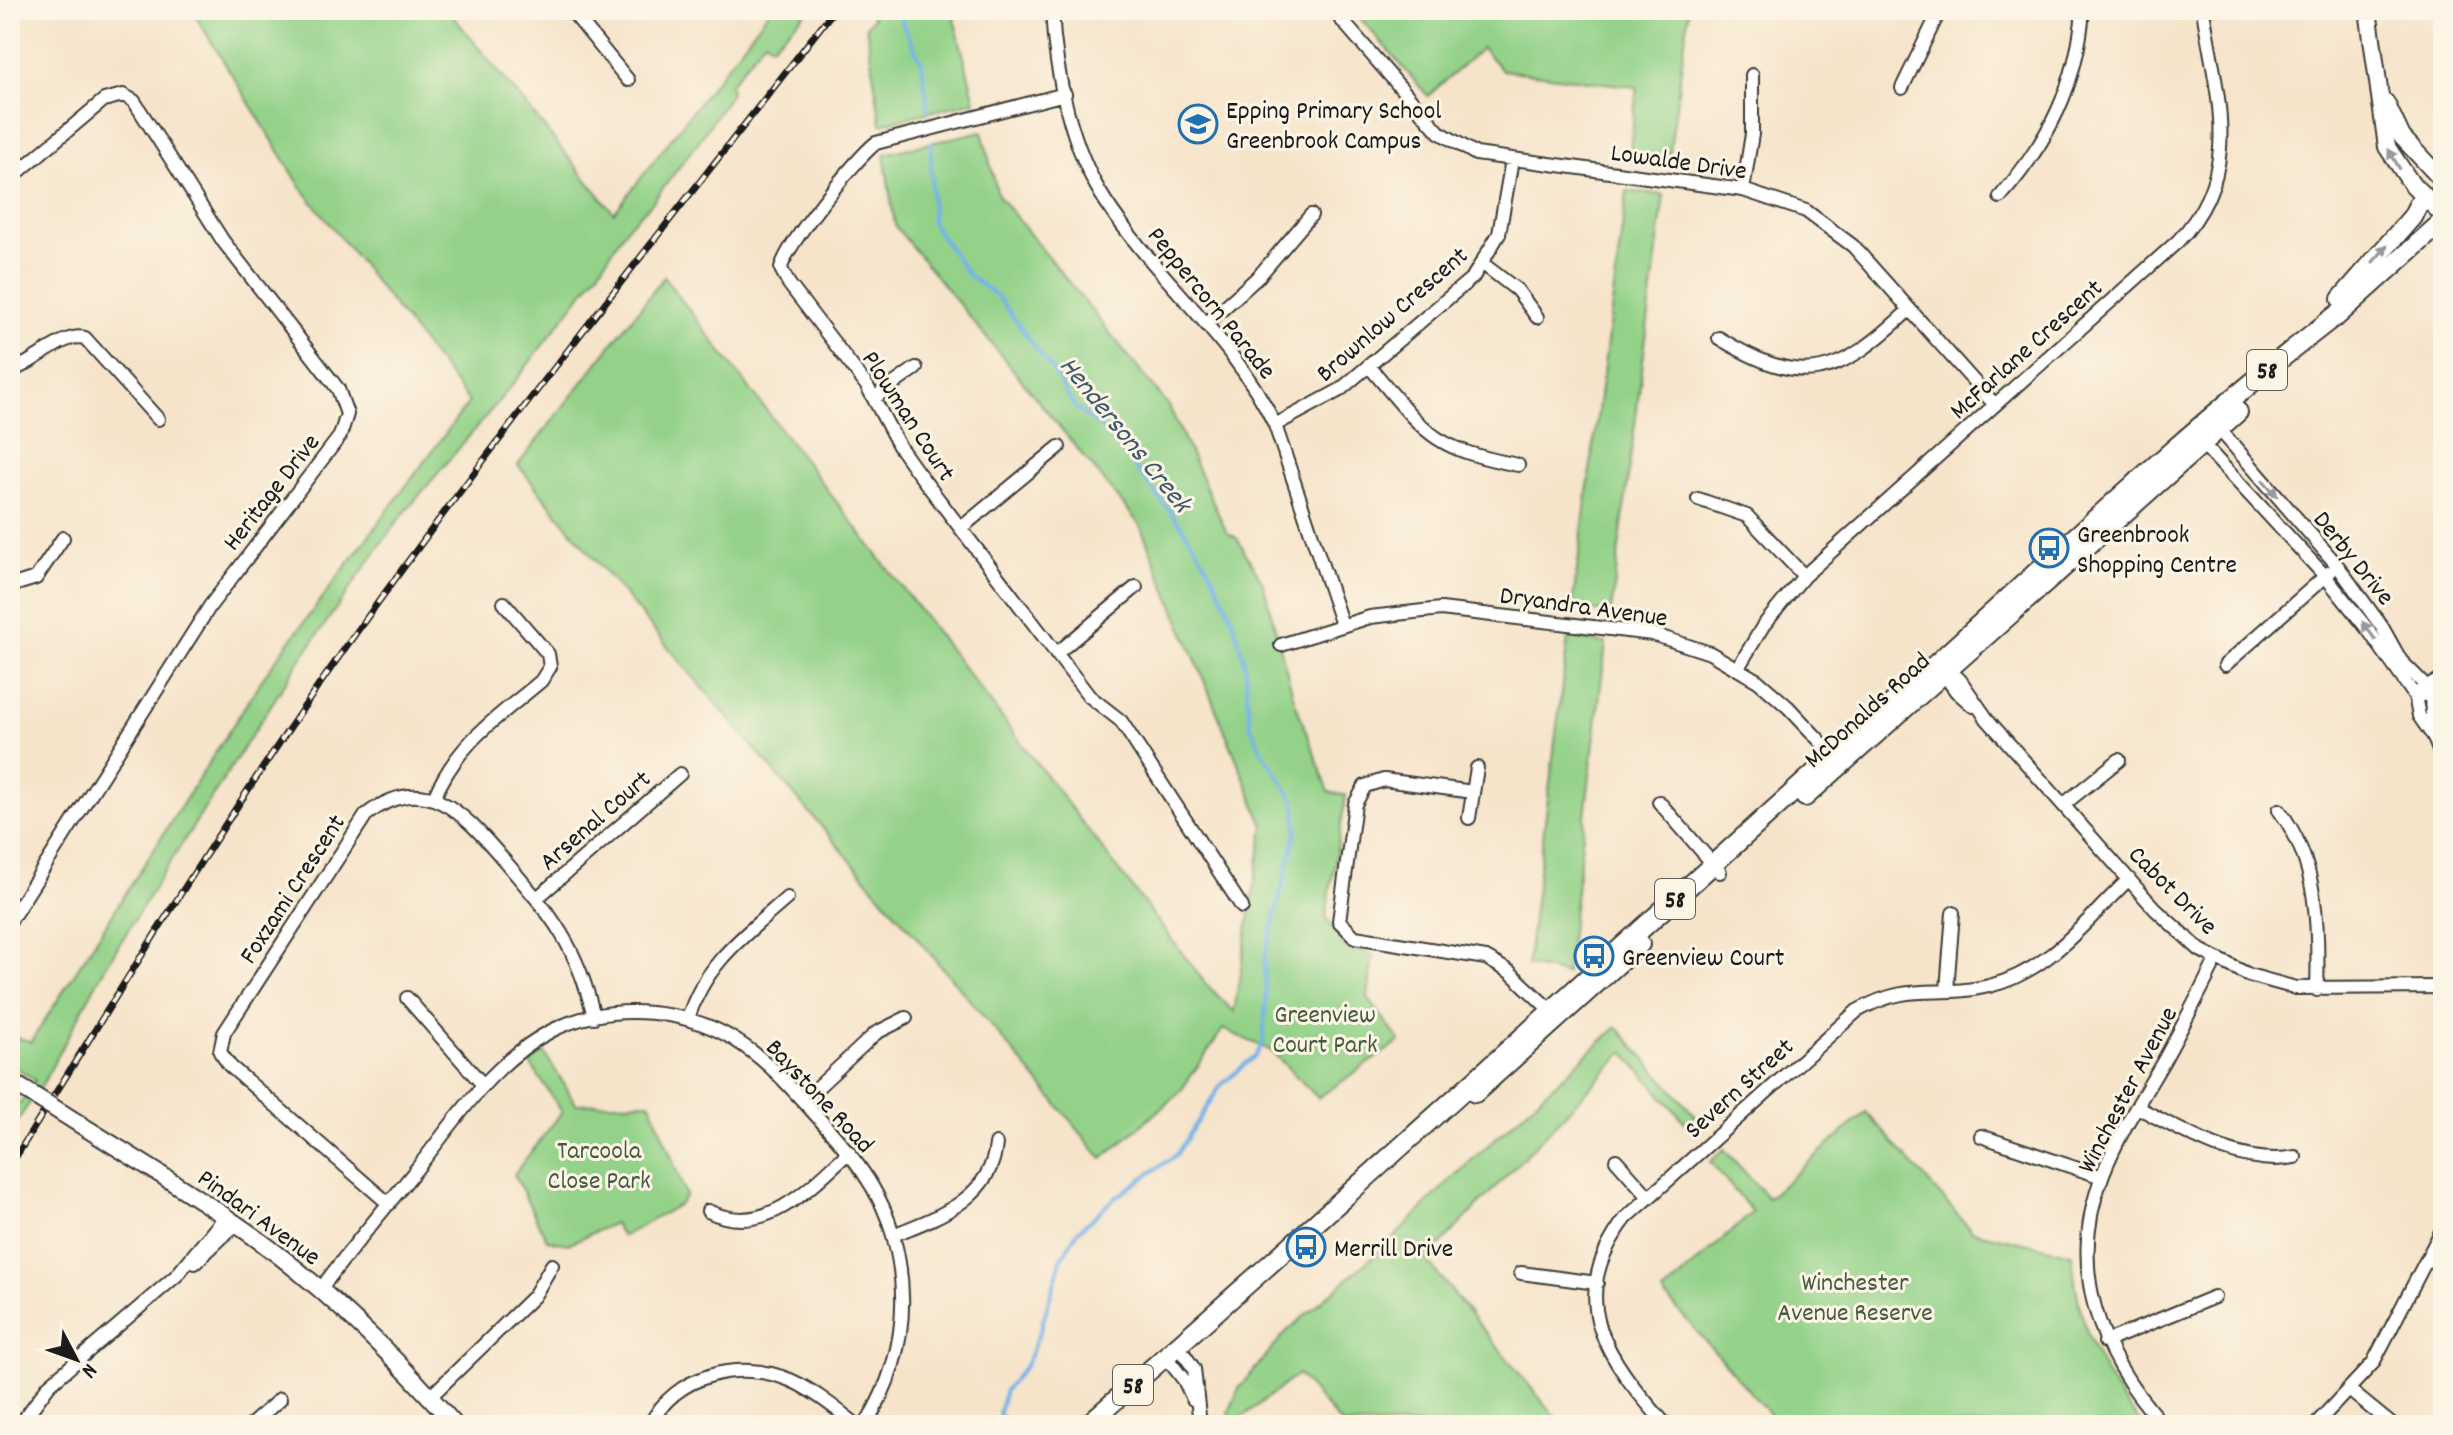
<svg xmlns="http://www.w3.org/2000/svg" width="2453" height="1435" font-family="Dekko,sans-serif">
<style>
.green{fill:#93d288;stroke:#587752;stroke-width:2}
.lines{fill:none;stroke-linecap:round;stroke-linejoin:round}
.stream{stroke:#73b2e6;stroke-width:4}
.street-casing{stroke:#3d3a36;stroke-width:16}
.secondary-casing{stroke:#3d3a36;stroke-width:20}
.primary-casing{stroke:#3d3a36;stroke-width:22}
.street{stroke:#fff;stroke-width:12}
.secondary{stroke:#fff;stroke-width:16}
.primary{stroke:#fff;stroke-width:18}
.rail-casing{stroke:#1c1c1c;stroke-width:7}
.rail{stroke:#fcf5e5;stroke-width:4;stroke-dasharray:12;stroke-linecap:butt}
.secondary-bridge-casing{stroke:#3d3a36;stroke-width:20;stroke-linecap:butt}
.secondary-bridge{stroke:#fff;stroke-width:16}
.oneway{fill:#999}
.labels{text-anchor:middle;stroke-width:6;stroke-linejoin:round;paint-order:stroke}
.shield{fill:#fcf5e5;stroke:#5f5d58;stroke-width:2}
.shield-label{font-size:24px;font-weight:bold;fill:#1c1c1c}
.poi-label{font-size:26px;fill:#1c1c1c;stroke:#fcf5e5;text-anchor:start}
.street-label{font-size:26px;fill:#1c1c1c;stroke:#fcf5e5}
.park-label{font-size:26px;fill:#465c42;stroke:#fcf5e5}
.water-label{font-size:28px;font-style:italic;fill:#3f586d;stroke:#fcf5e5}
</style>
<rect width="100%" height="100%" fill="#fcf5e5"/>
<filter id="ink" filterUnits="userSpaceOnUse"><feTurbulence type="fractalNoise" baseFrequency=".0125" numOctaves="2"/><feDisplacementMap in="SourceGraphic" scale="16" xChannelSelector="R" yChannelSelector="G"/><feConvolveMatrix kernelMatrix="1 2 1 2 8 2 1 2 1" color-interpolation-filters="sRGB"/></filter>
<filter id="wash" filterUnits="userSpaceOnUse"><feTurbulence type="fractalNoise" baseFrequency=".006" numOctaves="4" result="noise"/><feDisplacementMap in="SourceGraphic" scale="32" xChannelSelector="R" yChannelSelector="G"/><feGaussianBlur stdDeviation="1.8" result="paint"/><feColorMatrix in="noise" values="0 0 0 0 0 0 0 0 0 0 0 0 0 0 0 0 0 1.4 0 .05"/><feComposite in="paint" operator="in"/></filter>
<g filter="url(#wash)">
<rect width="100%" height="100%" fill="#f6e4ca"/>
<path class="green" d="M192 10H448L614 213 770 10H809L772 46 765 40 730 84 731 93 701 138 651 204 627 227 600 270 513 384 395 524 300 660 160 878 106 966 43 1083 10 1132V1098L20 1104 35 1080 10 1064V1035L31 1042 266 673 469 402 301 187Z
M868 10H952L975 101 881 124 866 26 873 18Z
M1353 10H1689L1668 165 1629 160 1637 87 1502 70 1482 48 1428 96Z
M982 131 998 195 1169 406 1227 533 1237 538 1263 583 1294 699 1329 792 1346 795 1326 916 1344 947 1373 955 1368 998 1400 1041 1318 1098 1270 1050 1223 1029 1180 1092 1102 1159C911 924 707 701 518 465L664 277 1206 984 1234 1012 1264 826 1140 525 895 226 884 154Z
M1627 191 1664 195 1611 613 1572 608Z
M1568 638 1606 643 1566 974 1527 966Z
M1617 1027 1704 1126 1695 1134 1624 1052 1426 1260 1562 1425H1342L1298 1374 1232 1425 1229 1412 1239 1388 1287 1331 1391 1241 1448 1182Z
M544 1052 576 1104 650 1102 686 1195 680 1204 622 1237 614 1223 568 1244 547 1240 514 1174 562 1112 530 1063Z
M1866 1112 1972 1231 2072 1254C2077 1322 2098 1374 2143 1425H1779L1663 1293 1753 1212 1710 1162 1724 1149 1768 1198Z"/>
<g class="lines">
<path class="stream" d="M896 10 922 63 928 110
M931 144 932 223 968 275 998 297 1052 370 1074 406 1109 434 1183 528 1210 570 1231 615 1244 659 1250 724 1262 751 1295 802 1297 830 1264 960 1266 999 1263 1043 1256 1055 1221 1085 1177 1154 1115 1198 1078 1231 1062 1257 1040 1331 1026 1365 1005 1390 999 1413 1002 1425"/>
</g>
</g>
<g filter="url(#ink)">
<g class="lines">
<g class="street-casing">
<path id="street" d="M571 10 628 80
M1052 10C1055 73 1071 149 1106 202 1158 281 1234 338 1275 425L1342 625
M1333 10 1439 132 1476 154 1743 190 1806 211 1853 246 1995 405
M1902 88 1940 10
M1065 94 876 143C857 157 783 248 781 269L789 284 867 386 899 446 916 470 1089 696 1121 721 1242 907
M10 179 104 100 123 95 134 101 223 241 338 389 347 414 340 436 210 606 10 921
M1743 190 1752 134V75
M2000 197C2049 141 2077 85 2083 10
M1483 264 1517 290 1537 317
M1207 323 1259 276 1311 215
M1719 338C1805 391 1840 375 1909 310
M1369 366C1425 432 1429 448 1518 465
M10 371C34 364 63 332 85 338L158 419
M874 398 916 368
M2214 423 2337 565 2382 627 2401 661 2426 686 2431 696 2433 735 2443 761
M1275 425 1340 390 1473 277 1499 234 1512 160
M2199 440 2325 576 2369 631 2415 696 2419 716 2431 733
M1698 499 1747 516 1804 576
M961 528 1059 447
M10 586 36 578 63 538
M1281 645 1370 617 1441 609 1652 634 1710 653 1758 681 1788 707 1837 759
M1056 654 1136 587
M1944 665 1960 680 1987 719 2155 909 2200 950 2249 975 2296 988 2443 987
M2225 665 2330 572
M1738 668 1763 626 1804 576 2178 241C2245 171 2216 95 2203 10
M1941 670 1956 691 1973 706
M2420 691 2443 678
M2422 695 2443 688
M1473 792 1384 780 1365 786 1355 804 1339 921 1355 937 1486 958 1510 972 1549 1009 1553 1018
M434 798C458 742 496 719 541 681L550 667 548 654 504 603
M1659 802 1720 872
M2063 805 2119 760
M2279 810C2318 861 2319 928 2317 990
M1469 818 1477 768
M537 898 680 774
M1947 990 1953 913
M407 998 483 1085
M688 1019C704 964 745 935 787 898
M803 1101 876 1033 906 1018
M2137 1107C2183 1131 2242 1168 2295 1157
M1981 1136 2102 1177
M1616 1160 1648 1196
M389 1204 230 1066 220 1052 224 1033 366 815C426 769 464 814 503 859 551 915 577 944 594 1017
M708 1211C766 1239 809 1188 849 1152
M893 1235C938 1217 991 1199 996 1144
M195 1263 236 1224
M1521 1273 1597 1283
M320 1290C350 1249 383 1211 415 1171 456 1120 493 1060 553 1030 612 1001 691 1008 744 1046 771 1064 792 1089 814 1113 848 1150 882 1189 894 1239 911 1305 901 1368 865 1425
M2105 1342 2214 1297
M1178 1345 1194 1369 1200 1425
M1166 1357 1184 1380 1193 1399
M2348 1389 2392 1425
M430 1397 534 1296 552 1265
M20 1425 49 1385 176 1276 225 1217
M251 1425 280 1399
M650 1425C675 1374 740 1359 790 1380 815 1391 836 1409 857 1425
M1666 1425C1608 1360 1562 1301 1626 1218L1857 1011C1912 980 1936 999 1989 986 2049 972 2087 919 2129 879
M2163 1425C2099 1354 2066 1268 2103 1174 2118 1135 2142 1098 2163 1062 2182 1028 2199 994 2216 960
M2315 1425 2373 1363 2443 1228"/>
</g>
<g class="secondary-casing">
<path id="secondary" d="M2368 10 2387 147 2411 183 2443 215
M2386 103 2402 137 2443 181
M10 1081 28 1092
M62 1113C120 1150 180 1185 236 1224 318 1280 389 1350 455 1425"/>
</g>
<g class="primary-casing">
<path id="primary" d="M2341 299 2412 217 2423 195
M2336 317 2443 221
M1805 797 2238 412
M1475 1093 1640 944
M1087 1425C1361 1187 1627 940 1898 698 2044 567 2187 429 2343 310"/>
</g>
<use href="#street" class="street"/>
<use href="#secondary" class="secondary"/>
<use href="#primary" class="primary"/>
<g class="rail-casing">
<path id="rail" d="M10 1166C115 999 217 830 331 668 490 443 665 228 834 10"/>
</g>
<use href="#rail" class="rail"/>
<g class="secondary-bridge-casing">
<path id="secondary-bridge" d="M28 1092 62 1113"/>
</g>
<use href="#secondary-bridge" class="secondary-bridge"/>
</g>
<defs><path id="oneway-solid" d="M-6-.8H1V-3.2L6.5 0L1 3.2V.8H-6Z" transform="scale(2)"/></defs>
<g class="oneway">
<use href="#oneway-solid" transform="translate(2394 159) rotate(-120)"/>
<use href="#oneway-solid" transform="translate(2380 254) rotate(-49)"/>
<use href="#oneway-solid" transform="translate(2270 488) rotate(49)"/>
<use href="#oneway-solid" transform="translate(2369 631) rotate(-126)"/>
</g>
</g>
<defs>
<g id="school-ring" transform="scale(2)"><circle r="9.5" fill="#fcf5e5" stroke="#1f6fb2" stroke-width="1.5"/><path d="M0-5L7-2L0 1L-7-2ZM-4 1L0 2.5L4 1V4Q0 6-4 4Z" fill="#1f6fb2"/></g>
<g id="bus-ring" transform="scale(2)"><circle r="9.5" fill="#fcf5e5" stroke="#1f6fb2" stroke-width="1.5"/><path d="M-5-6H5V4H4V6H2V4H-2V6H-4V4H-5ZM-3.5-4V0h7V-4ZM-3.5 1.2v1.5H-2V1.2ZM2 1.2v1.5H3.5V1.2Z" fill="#1f6fb2"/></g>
</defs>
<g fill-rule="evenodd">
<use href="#school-ring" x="1198" y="124"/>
<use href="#bus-ring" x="2049" y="548"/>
<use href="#bus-ring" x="1594" y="956"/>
<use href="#bus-ring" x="1306" y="1247"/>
</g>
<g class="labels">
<g class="shield">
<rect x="2247" y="350" width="40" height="40" rx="6"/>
<rect x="1655" y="879" width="40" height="40" rx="6"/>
<rect x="1113" y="1365" width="40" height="40" rx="6"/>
</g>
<g class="shield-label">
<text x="2267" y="378">58</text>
<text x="1675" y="907">58</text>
<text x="1133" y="1393">58</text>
</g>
<g class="poi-label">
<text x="1226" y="118">Epping Primary School<tspan x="1226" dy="30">Greenbrook Campus</tspan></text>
<text x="2077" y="542">Greenbrook<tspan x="2077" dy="30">Shopping Centre</tspan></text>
<text x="1622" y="965">Greenview Court</text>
<text x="1334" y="1256">Merrill Drive</text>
</g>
<g class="street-label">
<text transform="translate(1679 160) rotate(8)" y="9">Lowalde Drive</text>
<text transform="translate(1213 302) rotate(51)" y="9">Peppercorn Parade</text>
<text transform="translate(1391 313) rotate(-41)" y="9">Brownlow Crescent</text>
<text transform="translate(2025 348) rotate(-42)" y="9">McFarlane Crescent</text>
<text transform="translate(910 415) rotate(57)" y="9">Plowman Court</text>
<text transform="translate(270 491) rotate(-52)" y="9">Heritage Drive</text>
<text transform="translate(2355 557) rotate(51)" y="9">Derby Drive</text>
<text transform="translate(1584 605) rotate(8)" y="9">Dryandra Avenue</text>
<text transform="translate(1866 709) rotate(-42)" y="9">McDonalds Road</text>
<text transform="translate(594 819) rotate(-41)" y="9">Arsenal Court</text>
<text transform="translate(291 888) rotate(-57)" y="9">Foxzami Crescent</text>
<text transform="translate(2174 889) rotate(45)" y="9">Cabot Drive</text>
<text transform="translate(1738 1087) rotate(-42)" y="9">Severn Street</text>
<text transform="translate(2126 1089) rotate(-62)" y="9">Winchester Avenue</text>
<text transform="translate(821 1095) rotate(47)" y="9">Baystone Road</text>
<text transform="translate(260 1216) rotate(36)" y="9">Pindari Avenue</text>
</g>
<g class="park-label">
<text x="1325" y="1022">Greenview<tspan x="1325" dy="30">Court Park</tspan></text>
<text x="599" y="1158">Tarcoola<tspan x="599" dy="30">Close Park</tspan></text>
<text x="1855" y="1290">Winchester<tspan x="1855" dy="30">Avenue Reserve</tspan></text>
</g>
<g class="water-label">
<text transform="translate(1127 433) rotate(51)" y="10">Hendersons Creek</text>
</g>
</g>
<rect width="2453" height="1435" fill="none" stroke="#fcf5e5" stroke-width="40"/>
<g transform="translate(76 1359) rotate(131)" stroke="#fcf5e5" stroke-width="6" paint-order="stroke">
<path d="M0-6L14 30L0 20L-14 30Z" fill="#1c1c1c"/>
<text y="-12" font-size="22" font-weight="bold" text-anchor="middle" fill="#1c1c1c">N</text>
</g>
</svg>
